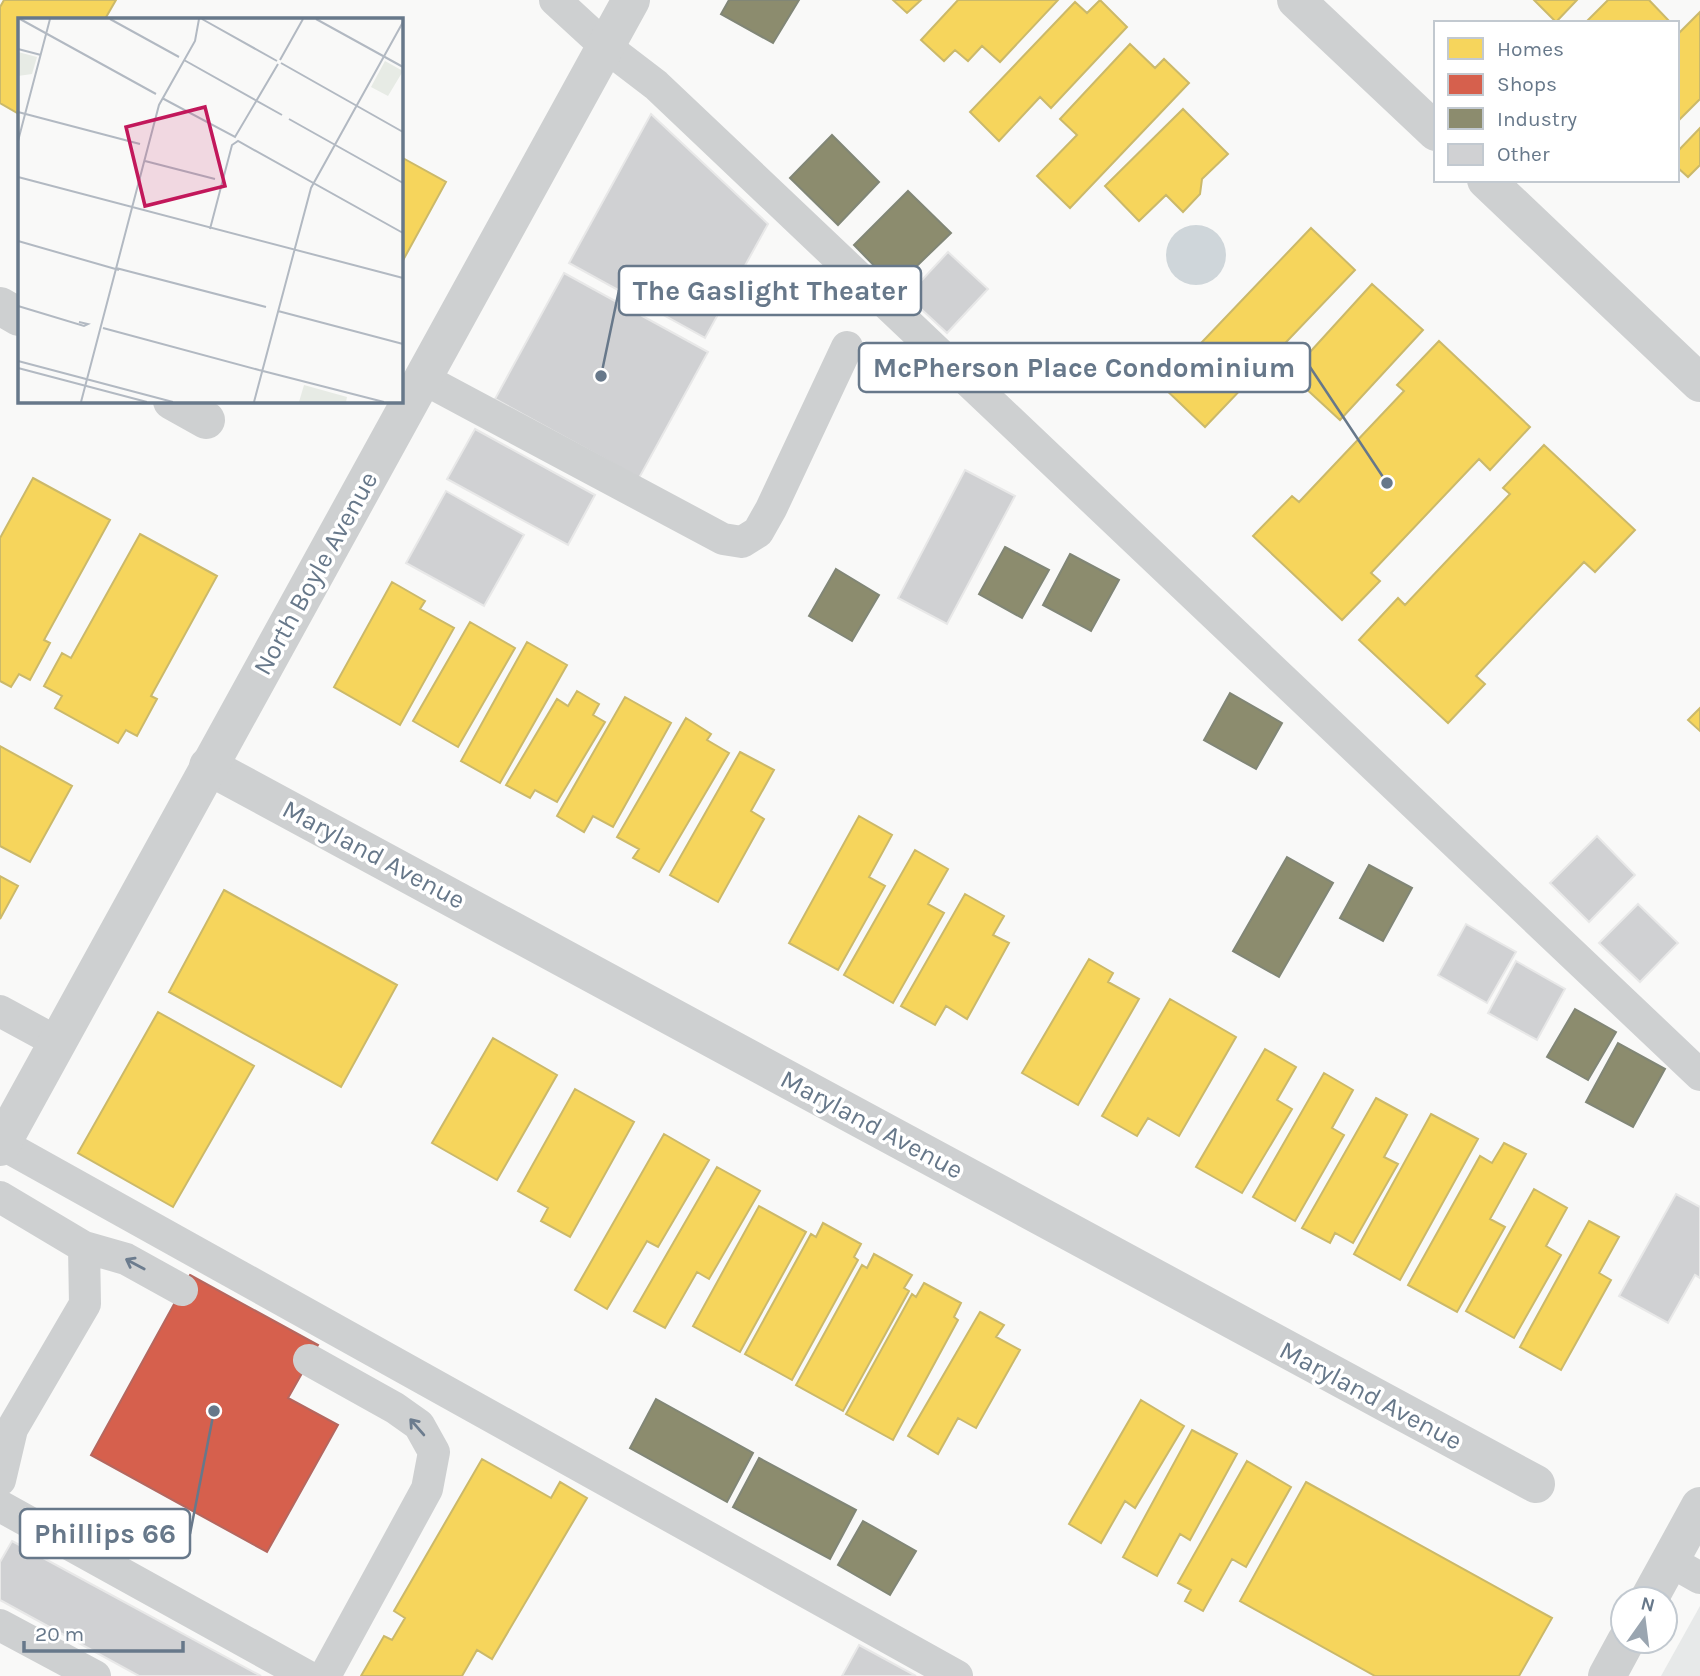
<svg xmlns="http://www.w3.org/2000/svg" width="1700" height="1676" font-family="Karla,sans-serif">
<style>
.built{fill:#e7e9e9}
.water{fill:#cfd6da}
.homes{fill:#f6d55c;stroke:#cbb96a;stroke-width:2}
.shops{fill:#d6604d;stroke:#b5675f;stroke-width:2}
.industry{fill:#8c8c6e;stroke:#818676;stroke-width:2}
.building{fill:#d0d1d3;stroke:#e8e8e8;stroke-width:2}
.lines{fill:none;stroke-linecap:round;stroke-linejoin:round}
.service{stroke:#ced0d1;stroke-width:32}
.minor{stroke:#ced0d1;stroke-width:38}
.tertiary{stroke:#ced0d1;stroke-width:38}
.oneway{stroke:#6c7c8e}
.labels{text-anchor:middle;stroke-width:7;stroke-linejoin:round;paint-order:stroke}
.street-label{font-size:26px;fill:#67788a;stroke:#fff}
.inset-road{fill:none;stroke:#b2b9c2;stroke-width:2}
.view{fill:#c2185b;fill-opacity:0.15;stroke:#c2185b;stroke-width:3.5}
.inset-edge{fill:none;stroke:#67788a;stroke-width:3.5}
.leader{fill:none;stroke:#67788a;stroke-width:2.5}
.callout-dot{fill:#67788a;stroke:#fff;stroke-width:2.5}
.callout{fill:#fff;stroke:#67788a;stroke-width:2.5}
.callout-label{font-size:28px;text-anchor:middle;font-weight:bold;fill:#67788a}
</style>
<rect width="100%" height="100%" fill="#f9f9f8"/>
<path class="built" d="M1700 1606V1676H1661Z"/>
<path class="water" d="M1166 255a30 30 0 1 1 60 0a30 30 0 1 1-60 0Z"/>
<path class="homes" d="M4 0H116L105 19H19V114L0 103V7Z
M893 0H921L907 13Z
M958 0H1058L1000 62 982 46 968 61 955 50 944 61 921 40Z
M1100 0 1127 27 1051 108 1040 97 999 141 970 112 1075 2 1087 13Z
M1534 0H1577L1556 22Z
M1608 0H1649L1671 23H1585Z
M1700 12V99L1677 122V35Z
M1130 44 1155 68 1164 59 1189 83 1070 208 1037 176 1077 135 1060 119Z
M1183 109 1228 154 1202 179 1200 194 1183 212 1166 195 1139 221 1105 186Z
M1700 128V165L1688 177 1677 167V152Z
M401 157 446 182 401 264Z
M1311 228 1355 270 1205 427 1161 385Z
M1372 284 1423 330 1340 420 1290 374Z
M1439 341 1530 427 1490 470 1479 459 1371 573 1380 581 1342 620 1253 536 1292 496 1299 502 1404 391 1397 385Z
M1544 445 1635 530 1595 572 1584 562 1476 676 1485 684 1448 723 1359 640 1398 598 1405 605 1510 494 1503 488Z
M33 478 110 520 44 640 50 643 30 680 19 674 11 687 0 681V538Z
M140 534 217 576 151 696 157 699 137 736 126 730 118 743 55 708 62 696 44 686 62 653 71 658Z
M392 582 425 601 420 609 454 628 400 725 334 687Z
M470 622 515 648 458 747 413 721Z
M527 642 567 665 500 783 461 761Z
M577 691 599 704 593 715 605 722 557 802 535 790 530 798 506 785 557 699 568 706Z
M625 697 671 723 613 827 593 816 584 832 557 816Z
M1700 708V731L1688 720Z
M686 718 711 734 707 740 729 753 659 872 633 858 639 849 617 837Z
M0 746 72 786 30 862 0 846Z
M740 752 774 770 751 811 764 819 718 902 670 875Z
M859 816 892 835 869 877 885 886 838 970 789 943Z
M915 850 948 869 928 904 944 913 893 1003 844 975Z
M0 876 18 886 0 919Z
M224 890 397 985 341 1087 169 992Z
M965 894 1004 916 993 935 1009 943 967 1019 946 1006 935 1025 901 1006Z
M1089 959 1113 973 1108 982 1139 999 1078 1105 1022 1073Z
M1170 999 1236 1037 1179 1136 1148 1118 1137 1136 1102 1116Z
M158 1012 254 1066 173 1207 78 1153Z
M493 1038 557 1075 497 1180 432 1143Z
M1265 1049 1296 1067 1277 1100 1292 1109 1242 1193 1196 1167Z
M1324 1073 1353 1090 1332 1128 1344 1135 1295 1221 1253 1197Z
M575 1089 634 1122 570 1237 541 1221 548 1208 518 1191Z
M1376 1098 1407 1115 1384 1157 1398 1164 1353 1243 1335 1233 1330 1243 1302 1228Z
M1431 1114 1478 1139 1400 1280 1354 1254Z
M664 1134 709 1160 658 1247 647 1241 607 1309 575 1290Z
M1504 1143 1526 1154 1490 1219 1505 1227 1457 1312 1408 1285 1480 1156 1492 1163Z
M717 1167 760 1191 709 1279 697 1272 665 1328 634 1311Z
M1534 1189 1567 1208 1546 1246 1561 1255 1514 1338 1466 1311Z
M759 1206 806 1232 740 1352 693 1326Z
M1589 1221 1619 1237 1599 1273 1611 1280 1561 1370 1520 1347Z
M823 1223 861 1244 854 1257 858 1260 792 1380 745 1354 811 1234 816 1237Z
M874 1254 912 1275 904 1288 909 1291 843 1411 796 1385 862 1265 867 1268Z
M924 1283 961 1303 954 1317 958 1320 893 1440 846 1414 912 1294 916 1297Z
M980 1312 1004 1325 996 1337 1020 1350 976 1428 958 1418 938 1454 908 1436Z
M1141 1400 1184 1426 1135 1508 1125 1501 1101 1543 1069 1524Z
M1192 1430 1237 1454 1190 1540 1180 1534 1157 1576 1123 1557Z
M482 1459 551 1498 560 1482 587 1498 492 1659 477 1650 462 1676H361L384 1636 392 1640 405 1618 394 1611Z
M1247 1461 1291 1487 1246 1567 1232 1559 1203 1611 1185 1601 1191 1590 1178 1583Z
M1306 1482 1552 1618 1519 1676H1375L1240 1601Z"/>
<path class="shops" d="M190 1275 318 1345 288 1398 338 1425 267 1552 91 1455Z"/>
<path class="industry" d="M729 0H799L773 43 721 14Z
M832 135 879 182 838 225 790 178Z
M908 191 951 233 895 287 854 245Z
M1005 547 1049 570 1022 618 979 594Z
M1070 554 1119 580 1091 631 1043 605Z
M836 569 879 595 852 641 809 616Z
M1230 693 1282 723 1256 769 1204 740Z
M1287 857 1333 883 1279 977 1233 951Z
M1369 865 1412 888 1383 941 1340 918Z
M1575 1009 1616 1032 1588 1080 1547 1057Z
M1618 1043 1665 1069 1633 1127 1586 1102Z
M656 1399 753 1453 727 1502 630 1448Z
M759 1458 856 1510 830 1559 733 1507Z
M863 1521 916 1551 890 1595 838 1565Z"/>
<path class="building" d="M651 114 768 224 705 338 569 263Z
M948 252 988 289 947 333 907 296Z
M564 273 708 352 639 478 495 399Z
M475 429 595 495 568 545 447 479Z
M965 470 1015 496 947 624 898 598Z
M446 491 524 535 484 606 406 563Z
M1597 836 1635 875 1589 922 1550 883Z
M1638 904 1678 943 1640 982 1599 943Z
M1466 924 1516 952 1487 1003 1438 975Z
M1516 961 1565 989 1537 1040 1488 1013Z
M1676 1194 1700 1207V1278L1695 1275 1668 1323 1619 1296Z
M12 1541 69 1572 261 1676H139L0 1600V1562Z
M859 1645 916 1676H842Z"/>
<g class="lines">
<path class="service" d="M555 0 605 46 656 85 1700 1075
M422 378 723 539 742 542 758 532 771 509 847 347
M0 1011 57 1042
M2 1144 957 1676
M0 1197 84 1247 85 1304 12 1429 0 1480
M84 1247 126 1259 182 1290
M309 1360 395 1408 419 1425 434 1452 427 1489 325 1676
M0 1506 307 1676
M1670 1561 1700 1578
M0 1625 95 1676"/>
<path class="minor" d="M1296 0 1436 132
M1486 180 1700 383
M0 306 19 317
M172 401 206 420
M208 766 1536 1484
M1649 1599 1700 1506
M1607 1676 1626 1641"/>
<path class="tertiary" d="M0 1147 631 0"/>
</g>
<defs><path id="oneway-shaft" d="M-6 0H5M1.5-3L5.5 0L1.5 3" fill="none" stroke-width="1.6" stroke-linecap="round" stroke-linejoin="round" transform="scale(1.75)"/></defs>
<g class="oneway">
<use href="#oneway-shaft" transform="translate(135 1264) rotate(-152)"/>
<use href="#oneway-shaft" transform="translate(417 1427) rotate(-131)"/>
</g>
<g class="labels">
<g class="street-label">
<text transform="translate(315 573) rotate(-61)" y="9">North Boyle Avenue</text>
<text transform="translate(374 854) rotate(28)" y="9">Maryland Avenue</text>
<text transform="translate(872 1124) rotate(28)" y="9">Maryland Avenue</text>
<text transform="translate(1371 1395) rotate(28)" y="9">Maryland Avenue</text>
</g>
</g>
<g transform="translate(18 18)">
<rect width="385" height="385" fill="#f9f9f8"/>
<path d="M0 34 19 39 14 56 0 58ZM367 43 385 53 370 78 353 69ZM286 367 329 379 328 384H281Z" fill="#e7ebe5"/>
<path class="inset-road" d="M2 1 138 76M92 1 161 39M184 1 259 43M298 1 385 49M0 31 23 37M166 42 264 97M262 42 285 1M263 45 385 114M144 80 217 119 260 46M0 94 122 126M271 101 385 165M0 123 32 1M127 143 197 161M0 159 385 260M192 211 214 127 220 123 385 215M0 223 101 252M98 250 248 289M0 288 66 308 70 306 61 304M260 293 385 326M85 310 241 352M0 343 155 384M0 350 129 384M241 352 366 384M63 384 141 87 177 23 181 1M236 384 293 170 385 4"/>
<path class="view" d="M187 89 207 168 127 188 108 109Z"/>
<rect width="385" height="385" class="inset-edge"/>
</g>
<path class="leader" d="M601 376L619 290M1387 483L1310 367M214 1411L190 1534"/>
<g class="callout-dot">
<circle cx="601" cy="376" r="7"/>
<circle cx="1387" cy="483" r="7"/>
<circle cx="214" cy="1411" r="7"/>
</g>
<g class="callout">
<rect x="619" y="266" width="302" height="49" rx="7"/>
<rect x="859" y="343" width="451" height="49" rx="7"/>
<rect x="20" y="1509" width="170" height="49" rx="7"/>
</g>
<g class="callout-label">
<text x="770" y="300">The Gaslight Theater</text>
<text x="1084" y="377">McPherson Place Condominium</text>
<text x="105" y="1543">Phillips 66</text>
</g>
<rect x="1434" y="21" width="245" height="161" fill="#ffffff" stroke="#c2c9d0" stroke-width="2"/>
<rect x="1448" y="38" width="35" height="21" fill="#f6d55c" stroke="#c2c9d0" stroke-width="2"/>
<text x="1497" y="56" font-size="21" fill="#67788a">Homes</text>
<rect x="1448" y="74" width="35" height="21" fill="#d6604d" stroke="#c2c9d0" stroke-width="2"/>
<text x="1497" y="91" font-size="21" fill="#67788a">Shops</text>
<rect x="1448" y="108" width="35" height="21" fill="#8c8c6e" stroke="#c2c9d0" stroke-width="2"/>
<text x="1497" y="126" font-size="21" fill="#67788a">Industry</text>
<rect x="1448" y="144" width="35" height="21" fill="#d0d1d3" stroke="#c2c9d0" stroke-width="2"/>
<text x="1497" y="161" font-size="21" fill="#67788a">Other</text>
<g transform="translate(1644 1620) rotate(14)"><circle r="33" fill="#ffffff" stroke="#c2c9d0" stroke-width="2"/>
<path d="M0-5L12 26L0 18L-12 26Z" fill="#9aa5b0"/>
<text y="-10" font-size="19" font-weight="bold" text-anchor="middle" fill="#67788a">N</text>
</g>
<path d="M24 1641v10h159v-10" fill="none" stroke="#67788a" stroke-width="3.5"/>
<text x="35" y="1641" font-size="21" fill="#67788a" stroke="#ffffff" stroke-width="5" paint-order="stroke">20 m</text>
</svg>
